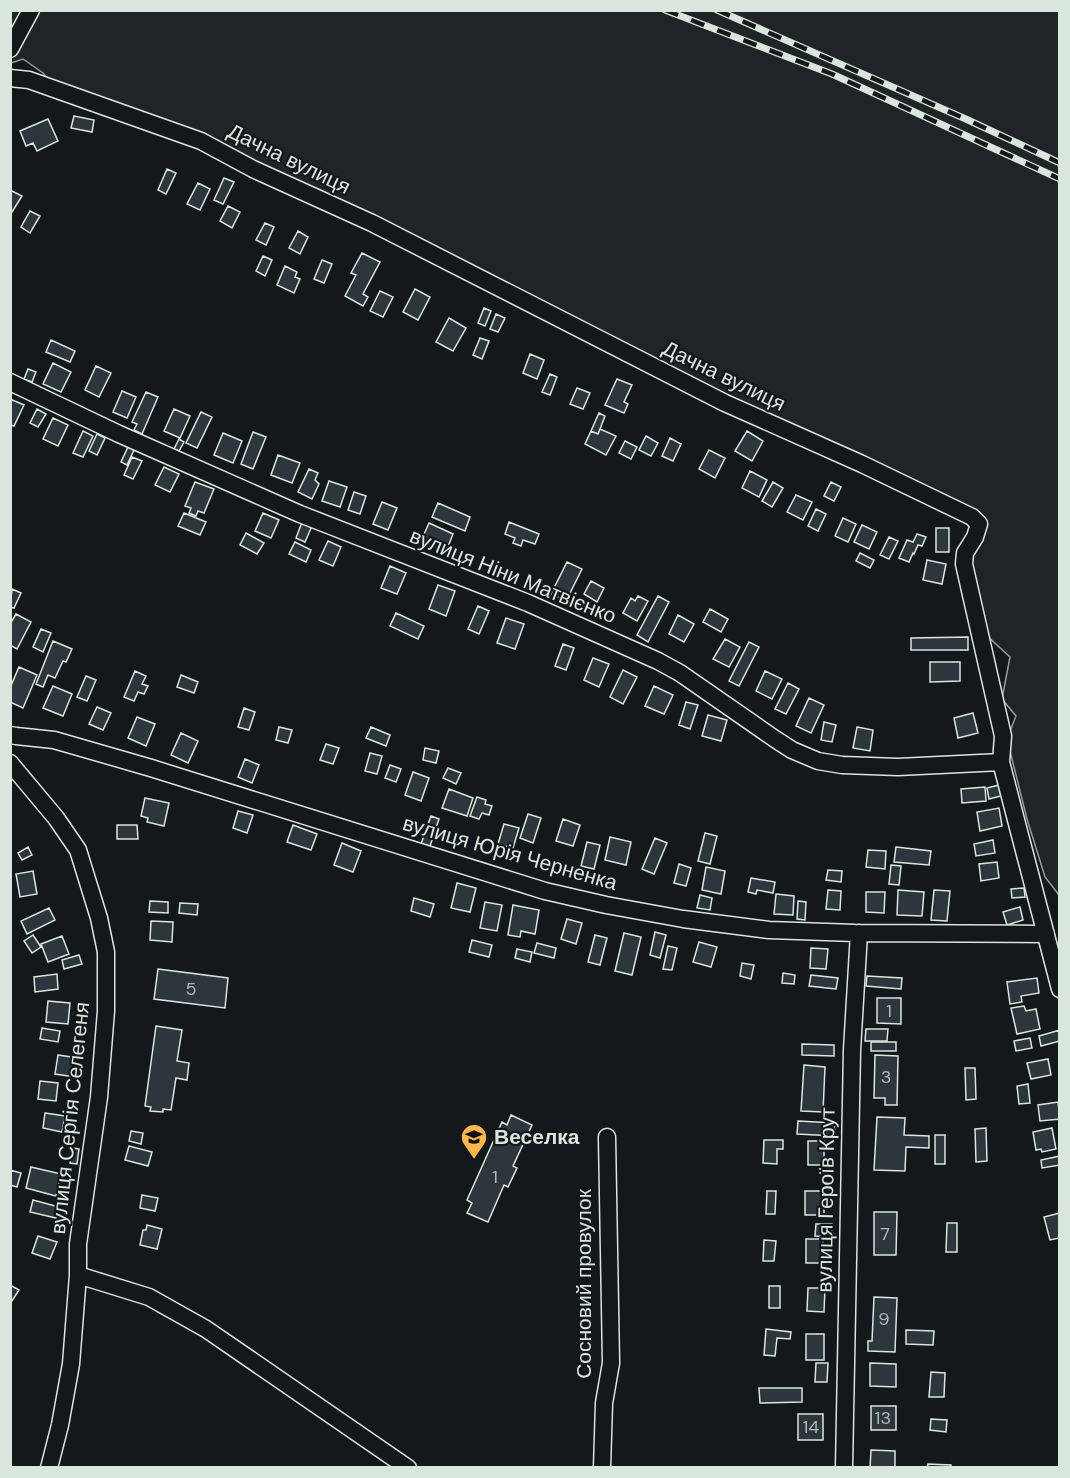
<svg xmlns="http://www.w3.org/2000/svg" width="1070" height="1478" font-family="'DM Sans',sans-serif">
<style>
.green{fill:#202428;stroke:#939e99;stroke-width:1.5}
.building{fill:#2c363c;stroke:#d8e6dc;stroke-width:1.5}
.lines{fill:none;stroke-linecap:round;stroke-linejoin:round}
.minor-casing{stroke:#d8e6dc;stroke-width:19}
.minor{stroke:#14181c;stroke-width:16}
.rail-casing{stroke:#d8e6dc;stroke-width:7}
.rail{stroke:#14181c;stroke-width:4.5;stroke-dasharray:14;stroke-linecap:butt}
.labels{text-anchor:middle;stroke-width:4.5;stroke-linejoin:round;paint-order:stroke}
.number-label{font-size:18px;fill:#adbab4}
.street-label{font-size:21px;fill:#d8e6dc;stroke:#14181c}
.poi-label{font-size:21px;font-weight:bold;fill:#d8e6dc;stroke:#14181c;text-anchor:start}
</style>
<rect width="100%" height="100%" fill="#14181c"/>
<path class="green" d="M11 11H1059V895L1045 877 1027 819 1007 739 1016 716 1002 699 1010 657 984 633 969 558 984 532 603 336 176 126 51 83 43 73 23 59 11 63Z"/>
<path class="building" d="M74 116 94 120 92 132 71 128Z
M48 119 58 141 37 151 33 143 26 146 20 131Z
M167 169 176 173 166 194 158 190Z
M224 178 234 182 223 204 214 200Z
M198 183 210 189 200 210 187 204Z
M10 190 22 196 12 212 10 211Z
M228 206 240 212 232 228 220 221Z
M30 211 40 216 30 233 21 227Z
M265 223 274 227 266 245 256 240Z
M298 231 308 237 300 254 289 248Z
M362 253 380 262 363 294 368 297 363 306 345 296 356 275 351 273Z
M263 256 272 260 265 276 256 271Z
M322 260 332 264 324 283 314 279Z
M285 266 297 272 295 277 300 279 294 293 277 285Z
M415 289 430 297 418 320 403 312Z
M380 291 393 297 383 317 370 311Z
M484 308 491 311 485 326 478 323Z
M496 314 505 318 498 332 490 329Z
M449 318 466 328 453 351 436 342Z
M480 338 489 341 482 359 473 355Z
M51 340 75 351 70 362 46 352Z
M530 354 544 360 537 379 523 373Z
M53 363 71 372 61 392 43 384Z
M96 366 111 373 99 397 85 390Z
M28 369 36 372 32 382 24 379Z
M550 374 557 377 550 395 542 392Z
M617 379 632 385 624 402 628 404 624 413 605 405Z
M577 388 590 393 583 409 570 404Z
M122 391 136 397 127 418 113 412Z
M146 392 158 397 142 434 134 430 137 424 132 422Z
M10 399 24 405 14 426 10 425Z
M37 409 46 414 38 427 30 423Z
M174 409 190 416 180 438 164 431Z
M201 412 212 417 197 448 186 443Z
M599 413 605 416 598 434 591 431Z
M53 418 68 425 58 446 43 439Z
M600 429 616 436 606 455 585 444 591 431 598 434Z
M83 431 93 436 83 457 73 453Z
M747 431 763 441 752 461 735 451Z
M253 432 266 437 253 469 241 464Z
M223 433 242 441 233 463 214 455Z
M97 434 105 438 97 455 89 451Z
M646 436 658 443 651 456 639 450Z
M670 438 681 444 673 461 662 456Z
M179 439 184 442 179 451 174 449Z
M625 441 637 447 631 459 619 453Z
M128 447 134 450 127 465 121 462Z
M709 450 725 458 715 478 699 469Z
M278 455 300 463 292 483 271 475Z
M132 457 142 461 133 479 124 475Z
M164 467 179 474 170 492 155 485Z
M309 469 318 473 315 480 319 484 312 499 298 492Z
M750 471 767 480 759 497 742 488Z
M329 481 347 487 340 507 322 501Z
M195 482 214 489 204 513 198 511 196 516 189 513 191 508 185 506Z
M773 482 783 488 772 507 762 501Z
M831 482 841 487 834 501 824 496Z
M354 492 366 496 360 514 348 510Z
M796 495 812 502 803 520 787 512Z
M382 502 397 508 388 530 373 524Z
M438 503 470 517 465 531 432 517Z
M816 509 826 514 818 531 808 526Z
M184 513 206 522 200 535 178 526Z
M263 513 279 520 271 538 255 531Z
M843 518 856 524 848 542 835 536Z
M302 522 312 526 305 542 296 538Z
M509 522 539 534 535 544 523 540 521 546 513 543 515 538 505 534Z
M429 523 453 534 446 552 421 541Z
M862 525 877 532 869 549 854 542Z
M936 528H949V552H936Z
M246 533 264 543 257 554 240 545Z
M917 534 926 537 922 546 918 545 914 554 913 553 909 562 899 558 907 540 913 542Z
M889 537 898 541 889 559 880 555Z
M328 541 341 547 333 566 319 560Z
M295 542 311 550 306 562 289 554Z
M860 553 874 560 870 568 856 561Z
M927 560 946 564 942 584 923 580Z
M567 562 582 569 566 601 551 594Z
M390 566 406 573 397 594 381 588Z
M591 581 604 588 597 602 584 594Z
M438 585 455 591 446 616 429 609Z
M12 589 21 593 14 608 10 607Z
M638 596 648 601 637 621 623 613 631 598 635 601Z
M658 596 669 602 648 642 637 635Z
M478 606 489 611 479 634 468 629Z
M710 609 728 619 721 632 703 622Z
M396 613 424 626 418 639 390 626Z
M16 614 31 622 17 649 10 645V624Z
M678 615 694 624 684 642 669 634Z
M506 618 524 624 515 649 497 643Z
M41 629 51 633 43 652 33 647Z
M968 637V650H911V638Z
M725 639 740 647 729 667 713 659Z
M53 641 72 649 66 662 63 661 55 678 48 675 43 687 36 684Z
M749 642 759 647 739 686 729 681Z
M563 644 574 648 566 670 555 666Z
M593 658 609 664 599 687 584 680Z
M930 662H960V681L930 682Z
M19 667 37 675 23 708 10 702V688Z
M623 670 637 677 623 704 610 697Z
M135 671 146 676 142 684 148 686 144 694 138 692 134 701 124 697Z
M765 671 782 679 772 699 756 691Z
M181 675 198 682 194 693 177 687Z
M86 676 96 680 87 701 77 697Z
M788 683 799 689 786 714 775 709Z
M53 686 72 694 63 716 43 708Z
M654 686 673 695 664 714 645 706Z
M809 698 824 705 811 733 796 726Z
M686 702 698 705 690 729 679 725Z
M97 707 111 713 103 730 89 724Z
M244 708 255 712 249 730 238 727Z
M973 713 978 733 958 738 954 718Z
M708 715 727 720 721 741 702 736Z
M137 717 155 724 146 746 128 738Z
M824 722 836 725 832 742 821 740Z
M279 727 292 730 288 743 276 740Z
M371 727 390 735 386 746 366 738Z
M857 727 873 730 870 751 853 748Z
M181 733 198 741 188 763 171 755Z
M326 744 339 748 333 764 320 760Z
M425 748 439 751 436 763 423 760Z
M370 753 382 756 377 774 365 771Z
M245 759 259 765 252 783 238 777Z
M390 765 401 769 396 782 385 778Z
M448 768 461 773 456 784 443 778Z
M413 772 429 778 421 801 405 795Z
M999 785 1001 796 989 799 987 788Z
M985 787 986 801 962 803 961 789Z
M449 789 473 798 467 816 442 808Z
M477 797 486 800 485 804 492 806 489 815 482 813 479 819 470 816Z
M145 798 169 803 164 826 147 822 148 818 141 816Z
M999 808 1002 826 980 831 977 812Z
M238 811 253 815 247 833 233 828Z
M528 814 541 818 533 843 520 838Z
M431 816 439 819 430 846 421 844Z
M563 819 580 825 573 846 556 841Z
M504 824 519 828 513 848 498 844Z
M117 825H137L138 839H117Z
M293 825 317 834 311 850 287 842Z
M705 833 717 836 710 864 698 861Z
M610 837 631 842 626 865 605 860Z
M655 838 667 843 654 874 642 869Z
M993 840 995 853 976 856 974 844Z
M587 842 600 845 594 869 581 866Z
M342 843 361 851 353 872 334 865Z
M28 847 32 855 22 860 18 853Z
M896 847 931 851 929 865 894 862Z
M868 850 886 851 885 869 866 867Z
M997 862 999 878 981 881 979 864Z
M679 864 691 868 686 886 674 883Z
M891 865 901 866 899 885 889 884Z
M706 867 725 871 721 894 702 890Z
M828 870 842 871 841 882 826 880Z
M33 871 37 894 20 897 16 874Z
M751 878 775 882 773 893 757 890 756 894 748 892Z
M457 883 476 888 470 912 451 908Z
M1024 888 1025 897 1012 898 1011 889Z
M828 890 841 891 840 910 826 909Z
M898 890 924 892 922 916 897 915Z
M934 890 950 891 947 921 931 920Z
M866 892H885L884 913 866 912Z
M776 894 794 896 793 915 774 914Z
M700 895 712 898 710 910 697 908Z
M414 898 434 904 430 917 411 911Z
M150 901 168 902V913L149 912Z
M798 901 806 902 805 920 797 919Z
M485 902 502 905 497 931 480 928Z
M180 903 198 904 197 915 179 913Z
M513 905 539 910 535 934 521 931 520 937 508 935Z
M1020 907 1023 920 1007 925 1003 912Z
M49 908 55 920 27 934 21 921Z
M567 919 582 923 576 944 561 939Z
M151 921 173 922 172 942 150 940Z
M655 932 666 935 660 958 650 955Z
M624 933 641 937 632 975 615 971Z
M33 935 41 947 32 953 24 941Z
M595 935 607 938 600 965 588 962Z
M62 936 69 954 48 962 41 944Z
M472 940 492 945 489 957 469 952Z
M699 942 717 947 711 967 693 962Z
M537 943 556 948 554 958 534 953Z
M668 946 677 948 672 970 663 969Z
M811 948 828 949 826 969 810 968Z
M517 949 532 952 530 962 515 958Z
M79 955 82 964 64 969 62 960Z
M742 963 754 965 751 979 740 976Z
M158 969 228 978 225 1008 154 999Z
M783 973 795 975 794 984 782 983Z
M57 974 58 989 35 992 34 977Z
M811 975 838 978 836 989 809 986Z
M867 976 902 978 901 989 866 986Z
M1037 978 1039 993 1021 996 1022 1002 1010 1004 1007 982Z
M877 998H901V1024L877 1023Z
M48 1001 70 1003 68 1024 46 1022Z
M1024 1006 1026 1011 1036 1009 1040 1029 1017 1034 1011 1008Z
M156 1026 182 1030 177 1061 189 1063 187 1080 176 1078 171 1110 163 1109V1112L150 1111 151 1107 145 1106Z
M42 1028 60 1031 58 1042 40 1039Z
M866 1029H888L887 1041H865Z
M1060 1030V1041L1041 1046 1039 1036Z
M1030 1038 1032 1048 1016 1051 1014 1041Z
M871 1042H896V1051H871Z
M802 1044 834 1045V1056L802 1055Z
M58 1055 78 1058 75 1077 55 1074Z
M875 1055 898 1056 897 1105H885V1098H874Z
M1048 1059 1051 1075 1031 1079 1027 1063Z
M804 1065 825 1067 823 1112 801 1111Z
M965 1068H975L976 1099 966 1100Z
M40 1081 58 1083 56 1101 38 1099Z
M1028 1084 1030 1103 1019 1104 1017 1086Z
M1058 1102 1060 1119 1040 1121 1038 1105Z
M45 1113 65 1116 62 1132 43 1128Z
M511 1115 532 1125 513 1166 517 1168 508 1187 504 1185 488 1222 467 1213 472 1203 467 1200 502 1122 507 1125Z
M877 1117 905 1118 904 1135 929 1136V1148L906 1147 905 1171 874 1170Z
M798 1121 835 1123V1136L797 1134Z
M986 1128 987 1161 976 1162 975 1129Z
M1052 1128 1056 1149 1042 1152 1041 1149 1036 1150 1033 1132Z
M131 1131 143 1133 141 1144 129 1141Z
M935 1135H945V1164H935Z
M764 1140H783V1149H777V1164L763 1163Z
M808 1141H824V1165H808Z
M129 1146 152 1152 148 1166 125 1160Z
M72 1148 79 1149 77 1164 70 1163Z
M1060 1156V1165L1042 1168 1041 1160Z
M31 1167 61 1174 56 1196 26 1188Z
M10 1170 21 1173 17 1187 10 1185Z
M767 1191H776L775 1214H766Z
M805 1191H824V1215H805Z
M142 1195 158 1198 155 1211 140 1208Z
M33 1200 59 1207 56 1218 30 1212Z
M874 1212H897L896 1255H874Z
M1060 1213V1238L1050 1240 1044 1217Z
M947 1223H957V1252H946Z
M816 1224H832L831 1237 815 1236Z
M147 1225 162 1229 157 1249 140 1245 143 1230H146Z
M38 1236 57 1242 50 1259 32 1253Z
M806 1239H823L824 1263H806Z
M764 1240 776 1241 774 1261H763Z
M10 1285 19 1290 10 1304Z
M769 1286H780V1308H769Z
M808 1288H825L824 1312 807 1311Z
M874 1297 897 1298 895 1352 868 1351V1341H872Z
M766 1329 791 1332 790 1339 777 1338 775 1356 764 1355Z
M906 1330 934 1331 933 1345 906 1344Z
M806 1334H824V1360H806Z
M816 1363H828L827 1382H815Z
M870 1363 896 1364V1387L870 1386Z
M931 1372 945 1373 944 1397H929Z
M759 1388H802V1402L760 1403Z
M871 1406H896V1430H871Z
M798 1414H823V1440H798Z
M931 1419 947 1420 946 1432 930 1430Z
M871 1450 895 1451V1468H870Z
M928 1464 951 1465V1468H927Z"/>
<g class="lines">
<g class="minor-casing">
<path id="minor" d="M10 49 31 10
M10 78 29 80 201 141 253 169 372 223 725 403 862 464 972 517 979 524 975 537 965 553 964 564 1003 736 1001 762 1060 989
M10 382 119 434 300 514 528 603 658 661 680 673 775 739 792 750 818 761 842 765 898 767 1001 762
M10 735 16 736 54 740 151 768 545 891 606 905 683 919 769 930 855 933 1046 934
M10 763 56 818 78 850 99 918 106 952V1011L99 1097 78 1244V1275L71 1364 60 1425 49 1468
M78 1275 149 1297 206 1329 408 1468
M602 1468 604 1403 611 1363 607 1137
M844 1468 852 1050 859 933"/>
</g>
<use href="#minor" class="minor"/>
<g class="rail-casing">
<path id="rail" d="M665 10 832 74 1060 179
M717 10 968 120 1060 163"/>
</g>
<use href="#rail" class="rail"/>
</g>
<defs>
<g id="school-pin" transform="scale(1.35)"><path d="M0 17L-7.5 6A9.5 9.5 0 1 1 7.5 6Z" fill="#ffb74d" stroke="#14181c"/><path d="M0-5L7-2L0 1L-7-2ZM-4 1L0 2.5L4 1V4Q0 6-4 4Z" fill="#111"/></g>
</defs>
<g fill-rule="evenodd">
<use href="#school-pin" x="474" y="1137"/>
</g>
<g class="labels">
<g class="number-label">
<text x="191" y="995">5</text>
<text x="889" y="1017">1</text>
<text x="886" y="1083">3</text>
<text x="495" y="1183">1</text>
<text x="885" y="1240">7</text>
<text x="884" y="1325">9</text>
<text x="883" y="1424">13</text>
<text x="811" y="1433">14</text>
</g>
<g class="street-label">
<text transform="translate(289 159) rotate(26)" y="7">Дачна вулиця</text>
<text transform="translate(724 376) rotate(26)" y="7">Дачна вулиця</text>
<text transform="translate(513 576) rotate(22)" y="7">вулиця Ніни Матвієнко</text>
<text transform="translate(510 853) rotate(16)" y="7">вулиця Юрія Черненка</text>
<text transform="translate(70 1118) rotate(-84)" y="7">вулиця Сергія Селегеня</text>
<text transform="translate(826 1200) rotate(-89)" y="7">вулиця Героїв Крут</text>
<text transform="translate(584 1284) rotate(-90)" y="7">Сосновий провулок</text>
</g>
<g class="poi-label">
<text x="494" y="1144">Веселка</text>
</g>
</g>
<rect width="1070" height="1478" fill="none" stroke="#d8e6dc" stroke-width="24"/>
</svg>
